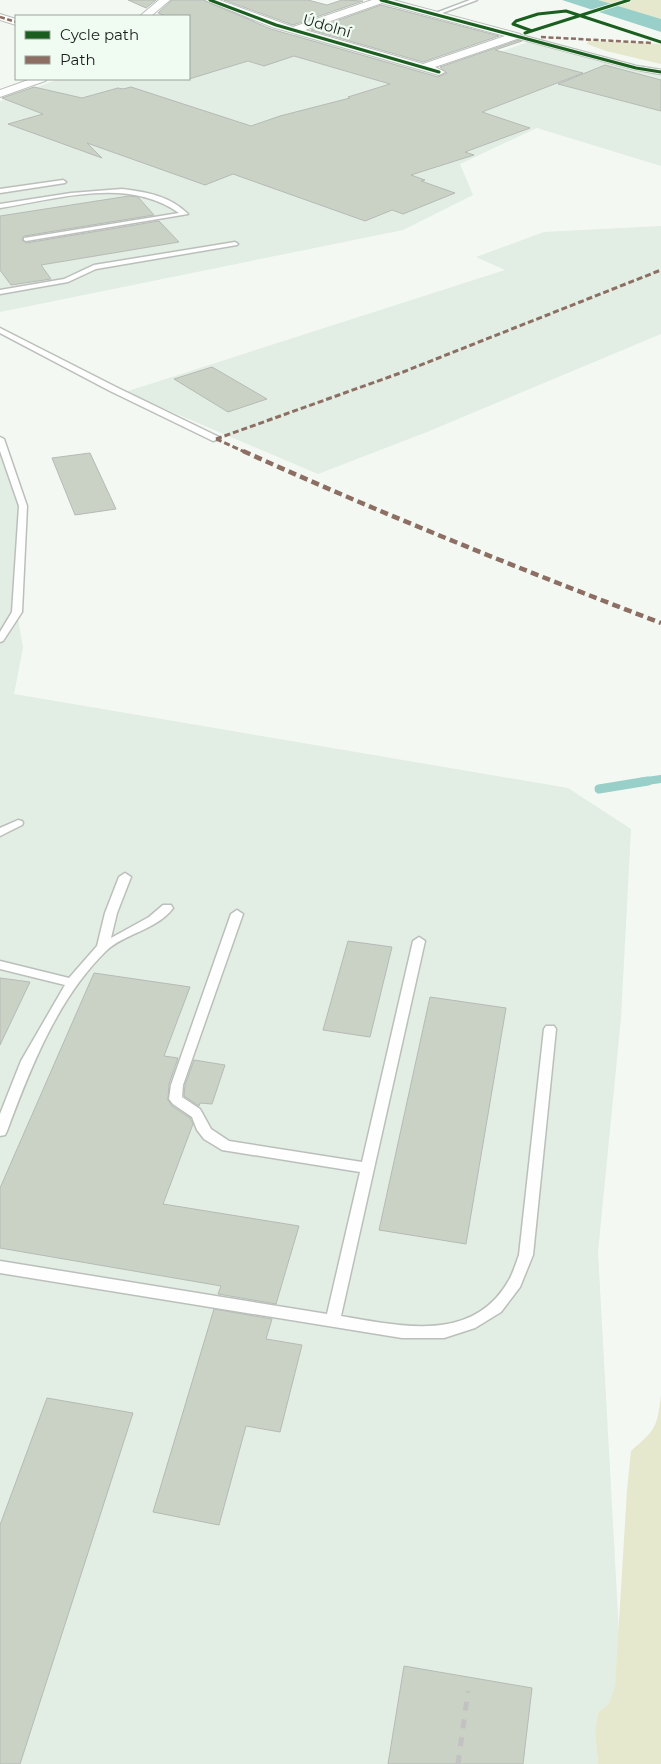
<svg xmlns="http://www.w3.org/2000/svg" width="661" height="1764" font-family="Montserrat,sans-serif">
<style>
.built{fill:#e2ede3}
.green{fill:#e5e8cc}
.water{fill:#98cfc8}
.lines{fill:none;stroke-linecap:round;stroke-linejoin:round}
.stream-far1{stroke:#98cfc8;stroke-width:8}
.stream{stroke:#98cfc8;stroke-width:9}
.building{fill:#cad2c5;stroke:#b6bab5}
.service-casing{stroke:#bbbfbb;stroke-width:3}
.minor-casing{stroke:#bbbfbb;stroke-width:2}
.path{stroke:#e1e3e1;stroke-width:1;stroke-dasharray:1 2;stroke-linecap:butt}
.service{fill:#fdfefd;fill-rule:evenodd}
.minor{fill:#fdfefd;fill-rule:evenodd}
.rail{stroke:#c2c2c2;stroke-width:5;stroke-dasharray:9 9;stroke-linecap:butt}
.quiet-far2{stroke:#8d6e63;stroke-width:2.5;stroke-dasharray:5 2.5;stroke-linecap:butt}
.quiet-far1{stroke:#8d6e63;stroke-width:3;stroke-dasharray:6 3;stroke-linecap:butt}
.quiet{stroke:#8d6e63;stroke-width:4.5;stroke-dasharray:8 4.5;stroke-linecap:butt}
.cycleway-casing{stroke:#f0fbf1;stroke-width:4.5}
.cycleway{stroke:#1b5e20;stroke-width:3}
.labels{text-anchor:middle;stroke-width:4.5;stroke-linejoin:round;paint-order:stroke}
.far-street-label{font-size:15px;fill:#1a1e1b;stroke:#f0fbf1}
</style>
<rect width="100%" height="100%" fill="#f3f8f3"/>
<path class="built" d="M298 34 438 75 528 42 661 76V166L537 128 460 164 473 195 403 230 0 312V101L59 79H189V68Z
M661 226V334L427 432 318 474 125 392 505 270 476 257 544 232Z
M0 439 23 506 17 612 23 648 14 694 568 788 631 829 621 1018 598 1252 619 1633 615 1688 609 1703 598 1713 595 1730 598 1764H0Z"/>
<path class="green" d="M598 0H661V19L605 3Z
M588 41 661 44V64L606 51 587 44Z
M661 1395V1764H598L595 1730 598 1713 609 1703 615 1687 627 1490 631 1451C656 1429 657 1428 661 1395Z"/>
<path class="water" d="M562 0H598L661 19V32Z"/>
<g class="lines">
<path class="stream-far1" d="M640 782 661 779"/>
<path class="stream" d="M599 789 648 781"/>
</g>
<path class="building" d="M128 0H156L146 8Z
M172 0H203L271 29 438 77 447 73 440 67 519 40 522 41 495 50 583 73 482 112 530 128 465 152 474 155 411 175 425 180 421 181 455 193 403 214 392 210 365 221 233 174 205 185 87 143 102 158 8 124 43 114 2 98 34 87 82 98 118 88 123 89 131 87 251 126 280 116 350 98 348 97 390 84 294 56 264 66 248 61 189 79V16H166L158 13Z
M224 0H308L327 5 342 0 363 1 293 25Z
M381 5 408 12 499 36 423 62 311 30Z
M605 65 661 80V111L558 84Z
M129 196 138 197 154 215 24 236 22 240 26 243 159 221 179 242 41 265 51 279 11 285 0 270V216Z
M212 367 267 399 228 412 174 379Z
M90 453 116 509 75 515 52 458Z
M348 941 392 947 370 1037 323 1030Z
M94 973 190 987 164 1056 178 1058 169 1084 168 1100 172 1106 190 1118 193 1124 163 1204 299 1226 276 1304 218 1294 221 1286 0 1248V1188Z
M0 978 30 982 0 1045Z
M430 997 506 1008 466 1244 379 1230Z
M194 1060 225 1065 212 1104 200 1103 199 1106 184 1096 185 1085Z
M214 1309 272 1319 266 1339 302 1345 280 1432 246 1426 219 1525 153 1512Z
M47 1398 133 1413 20 1764H0V1525Z
M404 1666 532 1688 523 1764H388Z"/>
<g class="lines">
<g class="service-casing">
<path id="service" d="M470 0H477L437 15 433 14Z
M516 34 636 66 661 70V74L634 69 514 37Z
M63 180 66 182 65 183 0 193V189Z
M122 189C147 192 170 196 188 214L26 241 24 240V238L179 213C128 176 57 199 0 208V204L71 193Z
M235 242 238 244 237 245 96 269 68 282 0 294V290L64 279 94 265Z
M0 328 116 387 219 437 220 439 213 441 110 391 0 333Z
M0 437 4 439 27 506 22 612 3 641 0 642V632L12 612 19 506 0 451Z
M18 820 22 821 23 823 22 825 0 836V828Z
M125 873 131 877 117 913 111 938 149 917 163 905H171L173 908C157 930 123 934 106 951 57 999 30 1069 7 1131L5 1135 0 1136V1114L21 1061 65 985 0 969V961L69 978 97 946 105 913 119 877Z
M237 910 243 914 183 1085 182 1097 200 1109 211 1129 229 1141 362 1162 413 941 419 937 425 941 341 1316C401 1326 473 1344 509 1280 513 1273 516 1263 519 1255L544 1029 546 1026H554L556 1029 533 1255 520 1287 501 1312 475 1328 444 1338H402L0 1273V1261L327 1314 360 1172 222 1150 204 1139 197 1130 192 1117 173 1104 169 1099 171 1085 231 914Z"/>
</g>
<g class="minor-casing">
<path id="minor" d="M159 0H170L151 16H140Z
M205 0H219L293 27 372 0H393L520 34 521 36 520 38 435 67 445 72 439 75 272 27ZM382 3 505 36 423 64 305 30Z
M0 14 16 19V25L0 20Z
M31 79H47L45 81 0 97V90Z"/>
</g>
<path class="path" d="M536 10 544 12"/>
<use href="#service" class="service"/>
<use href="#minor" class="minor"/>
<path class="rail" d="M458 1764 468 1691"/>
<path class="quiet-far2" d="M0 17 16 22
M541 37 653 43"/>
<path class="quiet-far1" d="M216 439 245 452
M216 439 403 372 661 270"/>
<path class="quiet" d="M243 451C380 513 520 569 661 623"/>
<g class="cycleway-casing">
<path id="cycleway" d="M210 0 276 25 439 72
M381 0 636 68 661 72
M532 31 513 24 516 21 538 14 566 11 661 42
M525 33 629 0"/>
</g>
<use href="#cycleway" class="cycleway"/>
</g>
<g class="labels">
<g class="far-street-label">
<text transform="translate(327 26) rotate(16)" y="5">Údolní</text>
</g>
</g>
<rect x="15" y="15" width="175" height="65" fill="#f0fbf1" stroke="#9aa39b"/>
<rect x="25" y="31" width="25" height="8" fill="#1b5e20" stroke="#9aa39b"/>
<text x="60" y="40" font-size="15" fill="#1a1e1b">Cycle path</text>
<rect x="25" y="56" width="25" height="8" fill="#8d6e63" stroke="#9aa39b"/>
<text x="60" y="65" font-size="15" fill="#1a1e1b">Path</text>
</svg>
